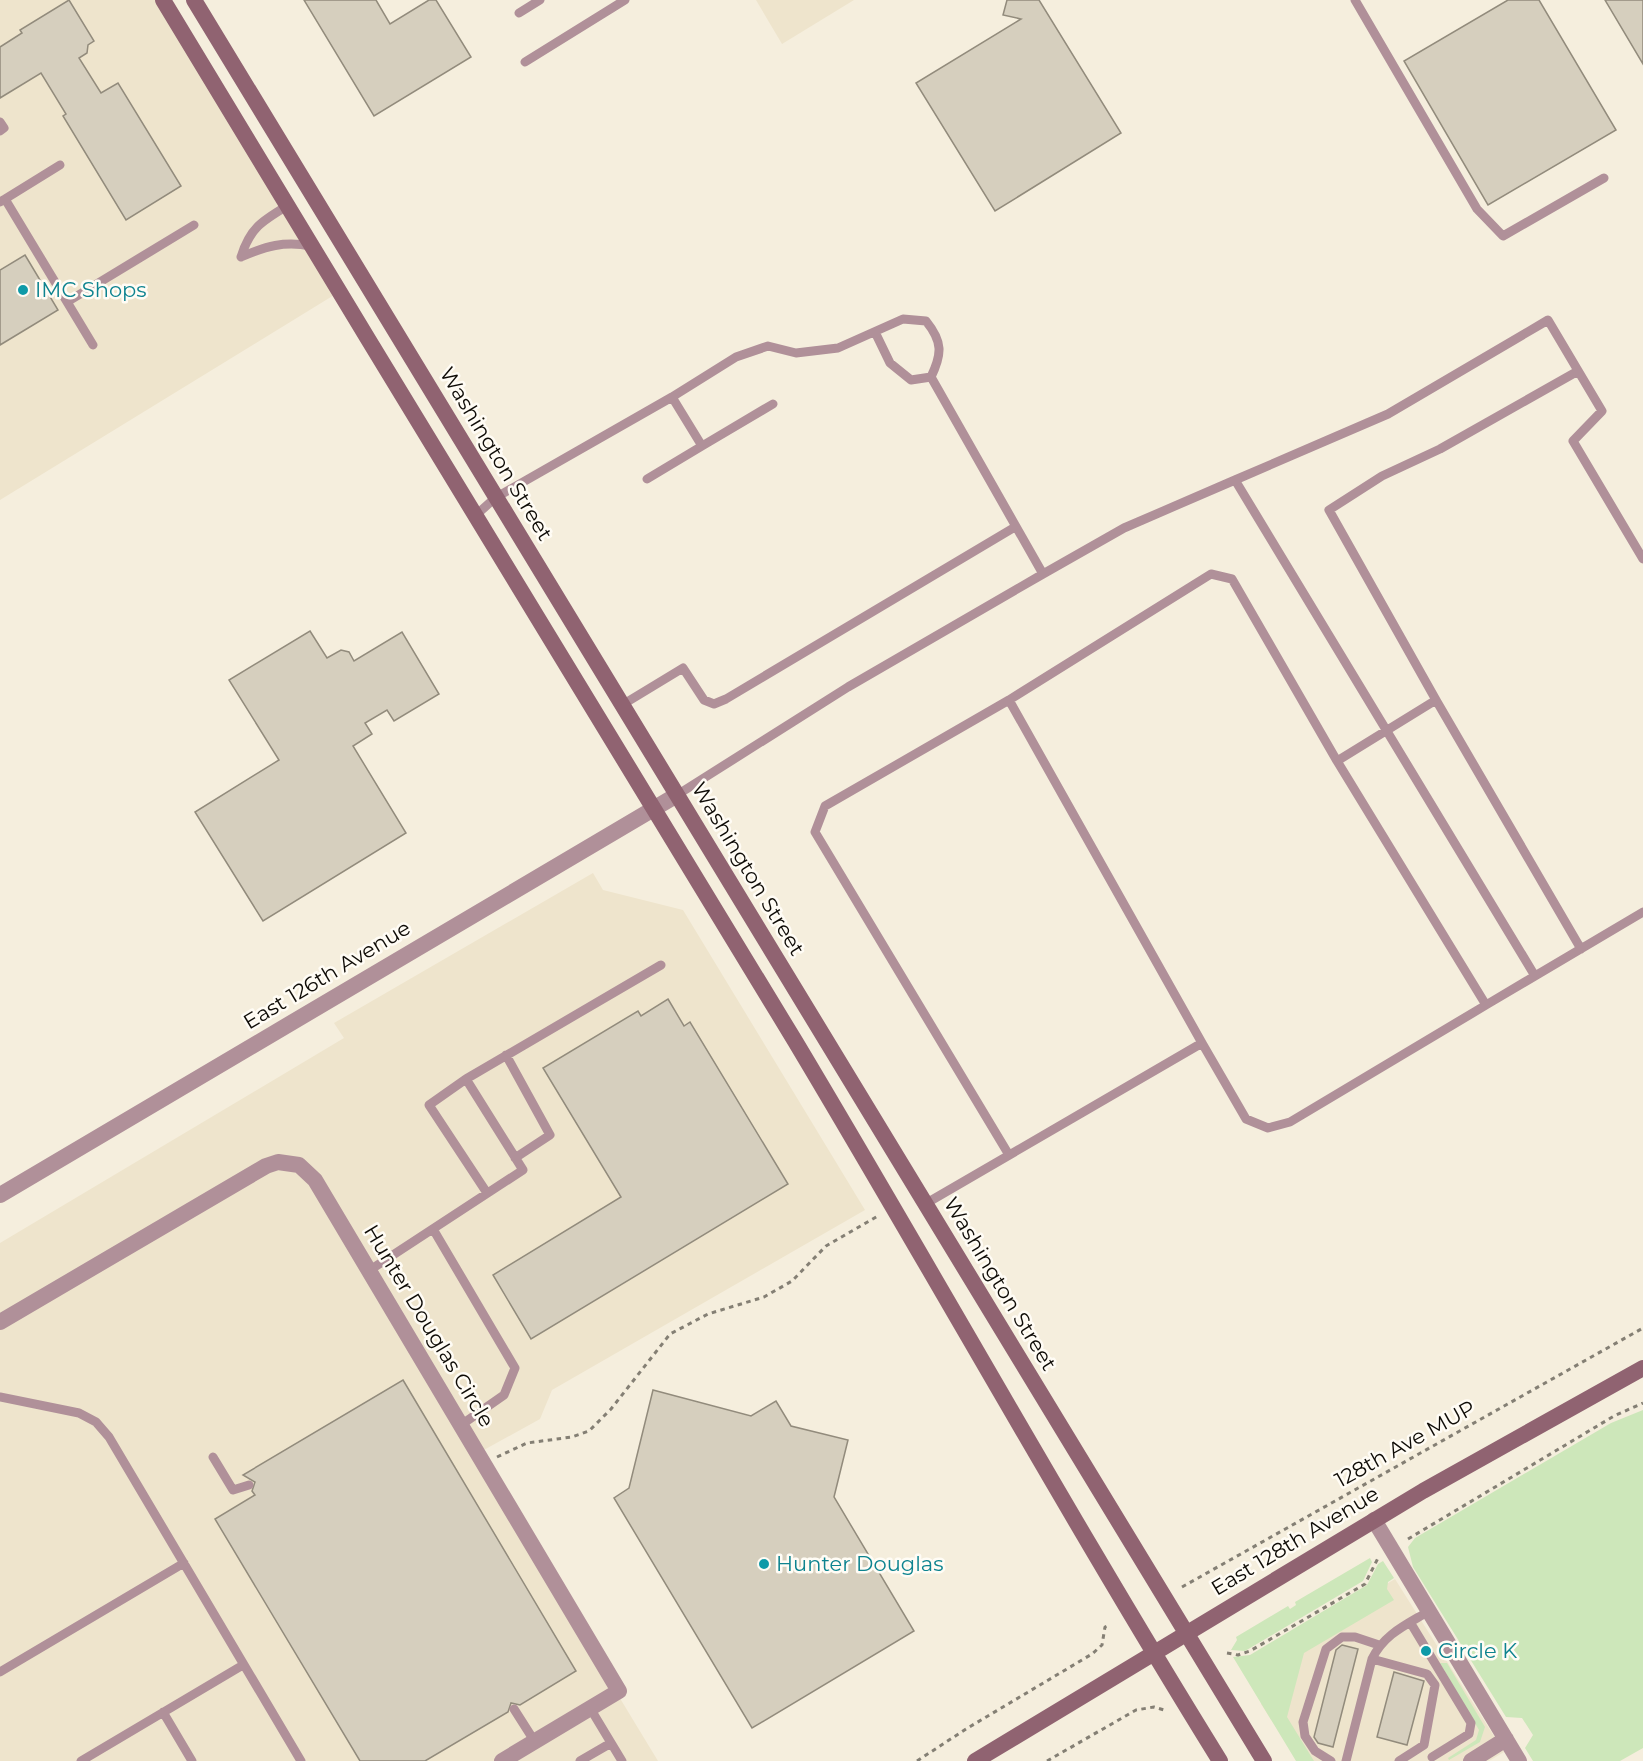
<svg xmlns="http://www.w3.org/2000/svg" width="1643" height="1761" font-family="Montserrat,sans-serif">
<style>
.built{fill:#eee4cc}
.green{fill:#cde7ba}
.building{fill:#d6cfbe;stroke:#928b7c;stroke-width:1.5}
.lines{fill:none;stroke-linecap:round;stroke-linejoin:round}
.path{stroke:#847f74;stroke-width:3;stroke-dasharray:4.5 4.5;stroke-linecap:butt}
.service{stroke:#b09099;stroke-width:9}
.minor{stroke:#b09099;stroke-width:16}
.tertiary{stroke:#b09099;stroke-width:16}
.secondary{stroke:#906371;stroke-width:16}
.culture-dot{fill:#0f9aa8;stroke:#fffcf5;stroke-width:2}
.labels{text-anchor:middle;stroke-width:5;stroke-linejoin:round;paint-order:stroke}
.culture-label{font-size:21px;fill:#0d838f;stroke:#fffcf5;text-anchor:start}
.street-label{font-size:21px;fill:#0e0b06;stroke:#fffcf5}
</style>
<rect width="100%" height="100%" fill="#f5eedd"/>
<path class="built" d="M0 0H163L339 292 0 500Z
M756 0H854L782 44Z
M593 873 603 890 683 910 865 1210 552 1390 540 1419 473 1456 658 1761H0V1243L344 1038 334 1023Z
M1395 1579 1504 1752 1489 1761H1298L1261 1704 1272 1652Z"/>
<path class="green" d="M1643 1410V1748L1620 1761H1533L1525 1748 1533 1735 1522 1718 1506 1717 1413 1567 1408 1547 1415 1538 1611 1423Z
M1370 1558 1372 1562 1363 1581 1245 1651 1231 1650 1237 1640 1236 1637 1288 1606 1290 1609 1296 1605 1295 1602Z
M1383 1561 1394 1578 1388 1582 1387 1589 1394 1600 1304 1653 1287 1717 1314 1761H1296L1233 1657 1250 1655 1367 1585 1378 1564Z
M1440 1663H1447L1485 1727 1480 1742 1449 1760 1448 1758 1476 1740 1479 1730Z"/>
<path class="building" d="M69 0 94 41 88 45 87 53 79 58 101 93 118 83 181 186 126 220 63 116 66 114 41 73 0 98V47L22 33 20 30Z
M304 0H376L390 24 429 0H436L471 57 374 116Z
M1007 0H1039L1121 133 995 211 916 83 1021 19 1003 15Z
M1508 0H1539L1616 130 1488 205 1404 61Z
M1605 0H1643V64Z
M25 255 58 310 0 345V270Z
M310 631 327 658 341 650 349 652 354 661 402 632 439 694 394 721 387 710 365 723 372 734 353 746 406 833 263 921 195 812 279 760 229 680Z
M668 999 684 1026 690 1022 788 1184 531 1339 493 1275 621 1197 543 1068 638 1011 641 1016Z
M403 1380 576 1671 520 1705 511 1703 508 1712 425 1761H360L215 1519 255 1495 252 1491 255 1482 243 1475Z
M653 1390 751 1416 776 1401 791 1426 848 1440 834 1497 914 1631 752 1728 614 1498 629 1488Z
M1342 1645 1358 1649 1333 1747 1318 1743 1314 1737 1336 1650Z
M1394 1672 1424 1681 1407 1745 1377 1737Z"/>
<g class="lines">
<path class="path" d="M497 1457 527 1443 572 1437 589 1431 611 1409 670 1334 708 1314 764 1297 792 1281 826 1246 878 1216
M1408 1539 1614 1416 1643 1403
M1182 1587 1643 1328
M1227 1653 1238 1655 1250 1651 1365 1584 1378 1558
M917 1761 966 1729 1092 1654 1102 1645 1105 1627 1109 1625
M1047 1761 1136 1710 1154 1707 1164 1710 1165 1707"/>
<path class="service" d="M1355 0 1477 209 1503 236 1604 178
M519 13 540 0
M525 62 625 0
M0 122 4 128 0 131
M5 199 60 165
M0 202 5 199 93 345
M241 257C266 246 284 241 311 246
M241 257C250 228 262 221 287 206
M67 302 194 225
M702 446 773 404
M647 479 702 446 672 397
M475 516 495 498 672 397 736 357 768 346 796 353 838 348 903 319 926 321C943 342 942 354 931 377L911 380 890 363 875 332
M1043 574 1124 528 1235 480
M1009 700 1211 574 1232 579 1337 761 1486 1005 1290 1122 1268 1128 1246 1119 1202 1043
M1436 700 1581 949
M622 705 683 668 704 700 714 704 726 699 1015 527
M1337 761 1436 700 1329 510 1382 476 1440 449 1578 371
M677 795 848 687 1043 574 931 377
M1535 976 1235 480 1388 414 1548 320 1602 411 1573 441 1643 559
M1486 1005 1643 912
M506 1055 550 1135 515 1158
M466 1079 429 1105 487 1193
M925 1204 1202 1043 1009 700 825 806 815 832 1009 1155
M433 1229 515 1368 504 1395 461 1425
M370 1270 523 1170 466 1079 661 965
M0 1397 79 1413 96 1422 109 1437 301 1761
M213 1457 233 1490 249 1485
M1410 1622 1471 1723 1469 1734 1432 1757
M1372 1659 1427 1674 1435 1685 1424 1745 1399 1761
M0 1672 184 1563
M590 1708 622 1761
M514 1709 535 1742
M163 1712 192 1761
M81 1761 243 1665
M580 1761 611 1743
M1331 1761 1315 1751 1305 1736 1303 1722 1326 1649 1342 1637H1355L1379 1645
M1346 1761 1372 1659C1384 1634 1406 1625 1429 1611"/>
<path class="minor" d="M0 1322 266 1166 278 1162 299 1165 315 1180 619 1691 502 1761
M1374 1520 1519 1761
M1471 1761 1506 1739"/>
<path class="tertiary" d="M0 1195 677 795"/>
<path class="secondary" d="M163 0C372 348 585 693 795 1041 938 1280 1073 1524 1220 1761
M194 0 1264 1761
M975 1761 1423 1491 1643 1368"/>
</g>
<g class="culture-dot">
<circle cx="23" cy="290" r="6"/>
<circle cx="764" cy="1564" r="6"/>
<circle cx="1426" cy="1651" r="6"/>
</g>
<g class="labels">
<g class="culture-label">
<text x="35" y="297">IMC Shops</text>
<text x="776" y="1571">Hunter Douglas</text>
<text x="1438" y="1658">Circle K</text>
</g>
<g class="street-label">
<text transform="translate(496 454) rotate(59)" y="7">Washington Street</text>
<text transform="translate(748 869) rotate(59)" y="7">Washington Street</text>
<text transform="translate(327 975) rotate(-31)" y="7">East 126th Avenue</text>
<text transform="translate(1000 1284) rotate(59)" y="7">Washington Street</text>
<text transform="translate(429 1326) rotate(59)" y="7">Hunter Douglas Circle</text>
<text transform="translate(1405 1444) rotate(-29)" y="7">128th Ave MUP</text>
<text transform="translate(1295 1541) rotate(-31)" y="7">East 128th Avenue</text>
</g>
</g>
</svg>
